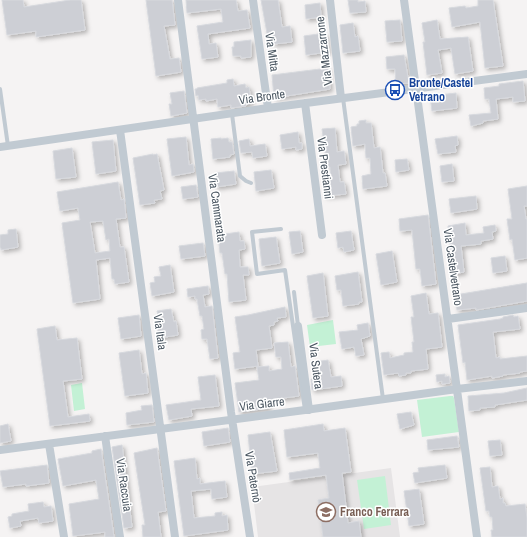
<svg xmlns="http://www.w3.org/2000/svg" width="527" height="537" font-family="'Archivo Narrow',sans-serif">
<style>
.education{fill:#e6e4e5}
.green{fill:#c3f1d5}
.building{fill:#cdcfd5;stroke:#d7d9de;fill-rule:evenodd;filter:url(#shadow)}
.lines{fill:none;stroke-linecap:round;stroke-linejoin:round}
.service{stroke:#c1cad2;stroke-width:4}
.minor{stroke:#c1cad2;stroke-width:8}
.labels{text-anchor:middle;stroke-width:3;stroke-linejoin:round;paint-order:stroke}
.street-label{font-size:12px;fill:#4a5661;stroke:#fff}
.transit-label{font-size:12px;font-weight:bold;fill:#164399;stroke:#fff;text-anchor:start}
.education-label{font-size:12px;font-weight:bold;fill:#785e54;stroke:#fff;text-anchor:start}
</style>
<defs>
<filter id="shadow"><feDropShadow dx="2.5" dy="2.5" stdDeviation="2" flood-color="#0004"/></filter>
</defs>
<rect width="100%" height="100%" fill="#f5f3f3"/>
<path class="education" d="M391 468 400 537H258L252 487Z"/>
<path class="green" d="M333 320 336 344 310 347 307 325Z
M82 383 85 409 74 411 71 385Z
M450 396H453L454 398 459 432 422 437 417 400Z
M385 476 391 525 364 529 357 480Z"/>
<path class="building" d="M2 0H23L24 7 70 0H81L85 30 36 37V31L7 35Z
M146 0H172L175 25 164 26 170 59 179 58 181 72 156 76Z
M186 0H236L238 11 247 10 250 28 208 34 209 44 216 43 218 57 202 59 197 26 223 22 221 9 187 13Z
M261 0H278L282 27 290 26 292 42 273 44V39H268Z
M348 0H358V2L365 1 366 12 350 13Z
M478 0H493L503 66 485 68 480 22 452 27 449 8 465 6 466 8 478 6Z
M320 3 321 17 306 19 305 5Z
M400 20 402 41 387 42 385 21Z
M437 20 440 39 468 37 473 71 455 74 451 48 438 50 442 73 427 75 423 42H425L422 23Z
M353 23 355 37 358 36 360 51 343 53 340 25Z
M325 33 328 52 306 55 304 36Z
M251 40V57L241 58V56H233L232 47H234V42Z
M404 55 409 83 396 84 395 69H387L386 57Z
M328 68 330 89 274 98 272 75Z
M233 79 234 86 245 84 246 88 249 87 251 103 246 104V106L231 108V105L218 107 217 99 206 101V99L199 100 198 95 196 96 195 89H197V88L227 83V80Z
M523 81 525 101 513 102V97L496 99 498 119 483 121V123L471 126 469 115 491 113 489 99H485L484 88 499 86V84Z
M184 91 187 113 171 116 169 104H172L170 93Z
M456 93 457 108 432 111 430 96Z
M366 120V123H371L374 148 380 147 383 173H385L387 186 363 189 362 176 371 174 370 158H366L365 144 353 146 351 127 357 126V124H359V121Z
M335 128 337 152 344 151 346 164 338 165 340 182H344L346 194 325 196 324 181 331 180 330 167H327L322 129Z
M298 132 299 143H302V149L296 150V147L282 149 280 135Z
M457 136 458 145 455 146 456 152 438 154 435 139Z
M186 137 189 165 193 164 194 172 172 176 167 139Z
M221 138V139L228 138 229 142H232L234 154 230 155V157L213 159 211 139Z
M249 139 250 146 265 144 267 156 253 158 252 152 241 153 239 141Z
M113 140 116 171 96 174 92 142Z
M72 148 76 177 56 179 53 151Z
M153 154V155L157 154 164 190 160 191 162 199 154 200 155 203 140 205 133 158Z
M407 159 409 170 396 172 395 160Z
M452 164 454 181 442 182 440 166Z
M271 170 274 188 256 191 254 172Z
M234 171 236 184 216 187 215 173Z
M118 182 121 200 124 199 126 218 116 219 120 247H124L129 282 115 284 114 279H112L110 258 96 260 100 299 73 303 62 223 80 220 78 208 60 211 57 192ZM103 221 106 240 109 239 110 251 95 253 90 222Z
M196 185 198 197 183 199 181 187Z
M527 186V206H524L526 219H527V258L515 260 512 239 510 240 507 219H512L508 189Z
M476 196 477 209 451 213 449 199Z
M428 215 436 284 422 286 420 269H416L412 230 400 231 399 219Z
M465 223 466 235 484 233 483 227 495 225 496 231 492 232 493 239 481 241V244L461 246 464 272 452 274 448 226Z
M16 229 18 247 1 250V248H0V235L8 234V230Z
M300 231 303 252 292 254 289 232Z
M351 231 354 250 344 252 343 247 338 248 336 233Z
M239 232 240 241H244L245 249 239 250 240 267H248L249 275H243L246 300 229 302 227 274H225L222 253H220L218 235Z
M276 237 280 263 262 266 259 239Z
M203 243 205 256 181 259 179 246Z
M392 251 397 282 381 285 376 254Z
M505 256 507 271 493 273 491 258Z
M170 265 174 292 152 296 150 283 155 282 154 277 161 276 159 267Z
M358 272 362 302H359V304L343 306 341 290H337L335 276Z
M323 273 328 316 313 318 307 276Z
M527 283V301L476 310V308L457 310 455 295Z
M208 286 209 294 203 295 205 307 212 306 218 358 210 359 207 339H202L201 330 204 329 202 316H200L197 299H195V296L188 297 187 289Z
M426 293 429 314 438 313 442 347 426 349 428 369 411 371V373H406V375L399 376 398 373 384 375 381 353 389 352 390 358 404 355V353L413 352 412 342H414L411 317H414L411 296Z
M285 307 286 317 277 318 278 321 274 322V325L269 326 272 348 256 350 258 366 235 369 233 353 240 352 235 317 248 315Z
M171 309 174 322 176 321 178 335 159 338 157 324H160L157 311Z
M139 315 141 336 121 339 118 318Z
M513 315 514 317 518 316 520 329 493 332 496 358 500 357V359L527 356V371L520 372V373L503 375V376L492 378V376L467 380 465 362 463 363 458 325 500 319 503 318V317Z
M368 323 370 336 361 339 364 355 356 356 354 347 342 349 339 332 358 330 357 325Z
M55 326 57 340 77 338 82 379 63 381 68 417 89 414 90 421 50 426 37 329Z
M288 342 291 367 295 366 299 396 268 400 269 408 239 412 235 383 259 380 257 367 269 366V371L282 369 281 357H276L274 343Z
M139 350 142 374 146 373 148 393 125 396 119 353Z
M328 360 331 377 341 376 342 386 312 390 311 379 316 378 314 362Z
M445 374V377L449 376 450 383 442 384V381L437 382 436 375Z
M215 375 219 406 191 409 192 416 169 420 166 405 201 400 198 377Z
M527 388V400L495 405V407L480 408V410L469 411 468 396 504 393Z
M152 405 154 422 127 425 126 413 142 410 141 406Z
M411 412 414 425 400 429 397 414Z
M8 424 11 441 0 443V426Z
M323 424 324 431 345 428 351 472 342 473 348 523 359 521 361 537H323L318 500 329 498 326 475 290 480 289 473 320 468 318 453 287 457 284 430Z
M228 428 230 442 204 446 202 432Z
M270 432 277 471 252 474 248 435Z
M457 436 459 447 428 450 427 440Z
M500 440 502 455 490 456 488 441Z
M122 445 132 527 124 528 112 447Z
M157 448 166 511 158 512 161 537H143L142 525H145L134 453Z
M101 449 114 537H105V532L73 536 69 504 99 499 96 480 63 486 58 459 92 453V451Z
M195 458 197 479 200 478V484L225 481 227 497 212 499 211 489 191 491 194 518 215 516V513L222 512V516L227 515 228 530 184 536 174 461Z
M47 465 49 483 26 486V484L3 487 0 471Z
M445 465 447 478 415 483 413 473 419 472 418 468Z
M490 467 492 487 498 486 500 499 503 498V503H505L506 506 525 504 527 518V537H492L491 530H493L492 517H490L489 511H486L480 468Z
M419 489 424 524 409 526 404 491Z
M43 502 44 507 51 506 53 521 39 523 38 518 20 521 21 526 10 528 8 517 12 516V514L29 511 28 504Z"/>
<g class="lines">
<path class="service" d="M0 89 8 146
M343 98 383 399
M232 114 240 176 246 181 251 183
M281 229 252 232 257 274 285 270 305 410
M294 292 298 326"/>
<path class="minor" d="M178 0 231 412 250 537
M253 0 268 108
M330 0 341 98
M404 0 477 537
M305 103 322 235
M120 130 175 537
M0 147 268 108 527 74
M448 319 527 308
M298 326 309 410
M105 436 120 537
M49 444 64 537
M0 450 305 410 457 389 527 381"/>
</g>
<defs>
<g id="bus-ring" transform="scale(1)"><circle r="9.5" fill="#fff" stroke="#1a4fb4" stroke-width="1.5"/><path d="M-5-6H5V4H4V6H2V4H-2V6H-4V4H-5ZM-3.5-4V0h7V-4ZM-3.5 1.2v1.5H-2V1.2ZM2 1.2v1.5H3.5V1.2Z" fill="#1a4fb4"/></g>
<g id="school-ring" transform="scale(1)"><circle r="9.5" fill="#fff" stroke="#8d6e63" stroke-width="1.5"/><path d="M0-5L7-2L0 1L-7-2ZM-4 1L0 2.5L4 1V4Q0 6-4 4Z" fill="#8d6e63"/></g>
</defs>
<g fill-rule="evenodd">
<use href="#bus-ring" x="395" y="90"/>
<use href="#school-ring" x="326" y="512"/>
</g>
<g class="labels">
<g class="street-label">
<text transform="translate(324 51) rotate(-97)" y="4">Via Mazzarrone</text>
<text transform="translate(272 52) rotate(82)" y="4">Via Mitta</text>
<text transform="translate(262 97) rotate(-8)" y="4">Via Bronte</text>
<text transform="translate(325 168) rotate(83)" y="4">Via Prestianni</text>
<text transform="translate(217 208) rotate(82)" y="4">Via Cammarata</text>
<text transform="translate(453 267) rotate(82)" y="4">Via Castelvetrano</text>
<text transform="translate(160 332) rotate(82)" y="4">Via Itala</text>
<text transform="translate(316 366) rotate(83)" y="4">Via Sutera</text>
<text transform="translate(262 404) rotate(-7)" y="4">Via Giarre</text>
<text transform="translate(253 477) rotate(81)" y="4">Via Paternò</text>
<text transform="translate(124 485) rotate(82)" y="4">Via Raccuia</text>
</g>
<g class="transit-label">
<text x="409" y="87">Bronte/Castel<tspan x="409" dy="14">Vetrano</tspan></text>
</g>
<g class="education-label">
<text x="340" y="516">Franco Ferrara</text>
</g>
</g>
</svg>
